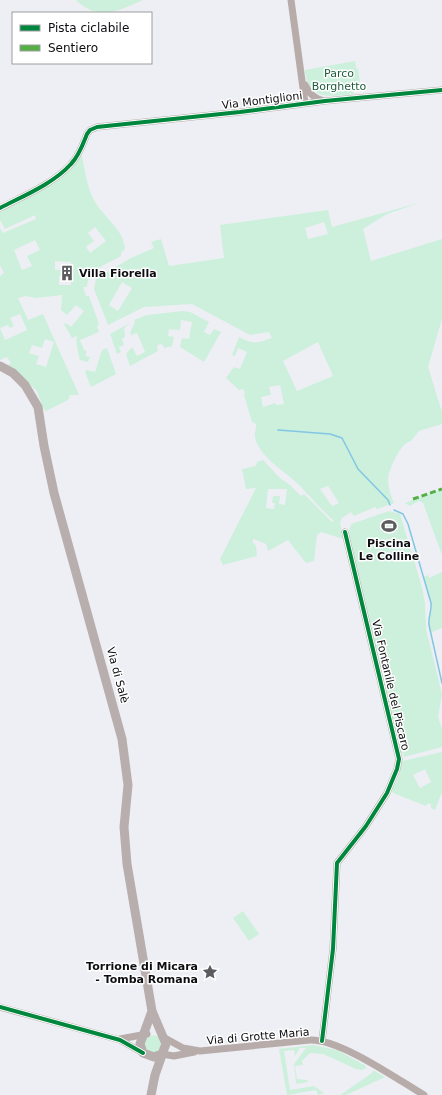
<svg xmlns="http://www.w3.org/2000/svg" width="442" height="1095" font-family="'DejaVu Sans',sans-serif">
<style>
.green{fill:#ccf0dc;fill-rule:evenodd}
.lines{fill:none;stroke-linecap:round;stroke-linejoin:round}
.stream{stroke:#82c6e4;stroke-width:1.5}
.minor{stroke:#b7aca9;stroke-width:7}
.major{stroke:#b8aead;stroke-width:9}
.quiet{stroke:#54b044;stroke-width:3;stroke-dasharray:6 3;stroke-linecap:butt}
.cycleway-casing{stroke:#fff;stroke-width:6}
.cycleway{stroke:#00873e;stroke-width:4}
.labels{text-anchor:middle;stroke-width:3;stroke-linejoin:round;paint-order:stroke}
.park-label{font-size:11px;fill:#205c3c;stroke:#fff}
.street-label{font-size:11px;fill:#0d0d11;stroke:#fff}
.poi-label{font-size:11px;font-weight:bold;fill:#0d0d11;stroke:#fff;text-anchor:start}
</style>
<rect width="100%" height="100%" fill="#eeeff4"/>
<path class="green" d="M76 0H143C118 11 99 22 76 0Z
M355 61 356 68 358 69 361 89 353 90 354 94C329 97 307 100 305 70Z
M81 153C85 167 86 184 93 198 101 216 124 228 125 249L121 253V256C108 264 88 269 87 287H83L86 296H89L99 324 97 326 99 332 80 340 84 350 87 351 85 356 90 357 88 362 80 360C79 356 75 340 77 336L72 338 64 324 66 323 71 327 84 311 76 305 67 315 61 310 62 295 36 298 26 296 18 298 28 320 43 314 79 395H70L68 400 46 411 43 408 37 391 8 365 11 363 7 357 0 360V276L4 273 0 265V228L3 233 36 219 35 215 5 229 0 220V210L44 187ZM95 227 106 241 90 253 86 247 94 241 88 233ZM35 240 40 250 27 256 32 266 22 270 14 250ZM55 261 71 262V285H59V276L64 275V270H55ZM20 314 27 330 5 340 0 328 8 325 10 328 14 326 10 318ZM45 339 54 342 46 367 36 364 39 356 29 353 32 345 42 348Z
M422 202 387 214 363 229 371 261 442 239V319L428 367 442 412V424L419 431 411 441C401 442 389 469 388 479 388 487 391 496 394 503L377 509 375 507 354 516 351 512 342 518 340 522 343 539 321 532 317 535 314 561 306 563 288 540 268 551 266 544 254 539 252 541 256 546 257 556 223 565 220 559 256 488 246 489 242 469 256 466 257 462 263 460 280 478 290 485 301 496 304 494 332 522 334 521C322 510 312 499 301 487 287 472 264 461 256 441 253 432 257 429 256 424L252 422 244 395 245 392 243 389 239 390 226 378 234 367 240 369 247 352 238 348 235 356 232 355 239 337C255 345 256 343 272 338L269 332 250 335 192 304 144 307 108 325 94 289 96 279 129 259 154 248 151 242 161 239 169 266 224 258 220 225 328 210 332 227ZM324 222 328 234 308 239 305 228ZM122 282 132 288 118 311 109 305ZM318 342 333 376 297 391 283 361ZM280 385 284 404 276 405 275 403 263 407 261 397 271 395 269 387ZM328 486 339 503 332 506 320 489ZM268 489H287L285 505 279 504 280 496H273L272 503H275L274 509 266 508Z
M183 311 190 312 209 322 204 332 210 335 214 329 221 332 204 362 180 347 182 338 189 339 192 322 181 320 180 330 169 329 168 336 174 337 172 346 164 348 162 344 157 345 158 351 130 366 126 354 132 347 137 356 145 352 137 333 131 335 130 333 135 322 134 320 147 315Z
M130 323 124 328 125 337 122 339 124 345 119 347 121 352 117 354 110 334Z
M107 348 116 374 91 387 85 372 86 370 95 372 102 350Z
M442 489V555L423 503 419 501 410 506 405 503Z
M389 511 400 514 422 587 425 603 426 629 442 694 438 717 442 729V747L404 757 403 753H401L383 678 385 667 380 666 348 533 351 524Z
M442 572V628L430 633 428 619 432 608 423 577 428 575 429 578Z
M442 752V792L435 810 431 808V804L428 803 426 806 393 793 392 790 399 776 402 761ZM425 769 431 782 420 788 413 775Z
M243 911 259 934 249 941 233 918Z
M154 1035 160 1037 163 1042 158 1053 146 1051 144 1042 148 1037Z
M313 1045 337 1050 366 1066V1068L362 1070 356 1069 323 1054 310 1053 302 1061 303 1065 295 1066 297 1079 307 1080 308 1082 297 1084 296 1082 294 1064 306 1048H300L295 1056 294 1050 284 1051 290 1090 314 1086 324 1093 318 1095 316 1090 287 1095 279 1049Z
M373 1070 385 1077 346 1095H340L372 1073Z"/>
<g class="lines">
<path class="stream" d="M278 430 330 434 342 438 358 469 388 500 390 505
M394 510 403 514 408 524 431 603C432 610 428 617 429 625L442 683"/>
<path class="minor" d="M291 0 305 103
M305 85C309 94 315 99 324 101
M0 208C23 196 53 184 71 164 79 156 83 144 87 134L90 130 97 127 240 112 325 101 442 90
M0 1007 120 1040 143 1053
M163 1037 183 1048 200 1051 310 1040C340 1039 397 1079 424 1095
M120 1039 147 1034
M322 1041 333 949 337 863 366 826 387 793 397 769 399 759 345 532
M162 1054 174 1056 194 1052"/>
<path class="major" d="M0 366 13 373 25 385 38 407 44 446 54 493 122 739 128 785 124 827 127 864 152 1011 166 1044 162 1054 154 1057 143 1053 140 1044 152 1011
M151 1095 155 1075 162 1055"/>
<path class="quiet" d="M413 499 442 489"/>
<g class="cycleway-casing">
<path id="cycleway" d="M0 208C23 196 53 184 71 164 79 156 83 144 87 134L90 130 97 127 240 112 325 101 442 90
M0 1007 120 1040 143 1053
M322 1041 333 949 337 863 366 826 387 793 397 769 399 759 345 532"/>
</g>
<use href="#cycleway" class="cycleway"/>
</g>
<defs>
<g id="building-bare" transform="scale(1.2)"><path d="M-4-6H4V6H1V3H-1V6H-4ZM-2.5-4.3h1.7v1.8h-1.7ZM.8-4.3h1.7v1.8H.8ZM-2.5-1h1.7V.8h-1.7ZM.8-1h1.7V.8H.8Z" fill="#5c5c60" stroke="#fff" stroke-width="2.5" paint-order="stroke"/></g>
<g id="stadium-bare" transform="scale(1.2)"><path d="M0-5a6.5 5 0 1 0 0 10a6.5 5 0 1 0 0-10ZM-3.5-1.8h7v3.6h-7Z" fill="#5c5c60" stroke="#fff" stroke-width="2.5" paint-order="stroke"/></g>
<g id="sight-bare" transform="scale(1.2)"><path d="M0-6L1.8-2.2L6-1.7L2.9 1.2L3.7 5.4L0 3.3L-3.7 5.4L-2.9 1.2L-6-1.7L-1.8-2.2Z" fill="#5c5c60" stroke="#fff" stroke-width="2.5" paint-order="stroke"/></g>
</defs>
<g fill-rule="evenodd">
<use href="#building-bare" x="67" y="273"/>
<use href="#stadium-bare" x="389" y="526"/>
<use href="#sight-bare" x="210" y="972"/>
</g>
<g class="labels">
<g class="park-label">
<text x="339" y="77">Parco<tspan x="339" dy="13">Borghetto</tspan></text>
</g>
<g class="street-label">
<text transform="translate(262 100) rotate(-7)" y="4">Via Montiglioni</text>
<text transform="translate(118 675) rotate(75)" y="4">Via di Salè</text>
<text transform="translate(391 685) rotate(77)" y="4">Via Fontanile del Piscaro</text>
<text transform="translate(258 1036) rotate(-5)" y="4">Via di Grotte Maria</text>
</g>
<g class="poi-label">
<text x="79" y="277">Villa Fiorella</text>
<text x="389" y="547" text-anchor="middle">Piscina<tspan x="389" dy="13">Le Colline</tspan></text>
<text x="198" y="970" text-anchor="end">Torrione di Micara<tspan x="198" dy="13">- Tomba Romana</tspan></text>
</g>
</g>
<rect x="12" y="12" width="140" height="52" fill="#ffffff" stroke="#9e9ea0"/>
<rect x="20" y="25" width="20" height="6" fill="#00873e" stroke="#9e9ea0"/>
<text x="48" y="32" font-size="12" fill="#0d0d11">Pista ciclabile</text>
<rect x="20" y="45" width="20" height="6" fill="#54b044" stroke="#9e9ea0"/>
<text x="48" y="52" font-size="12" fill="#0d0d11">Sentiero</text>
</svg>
